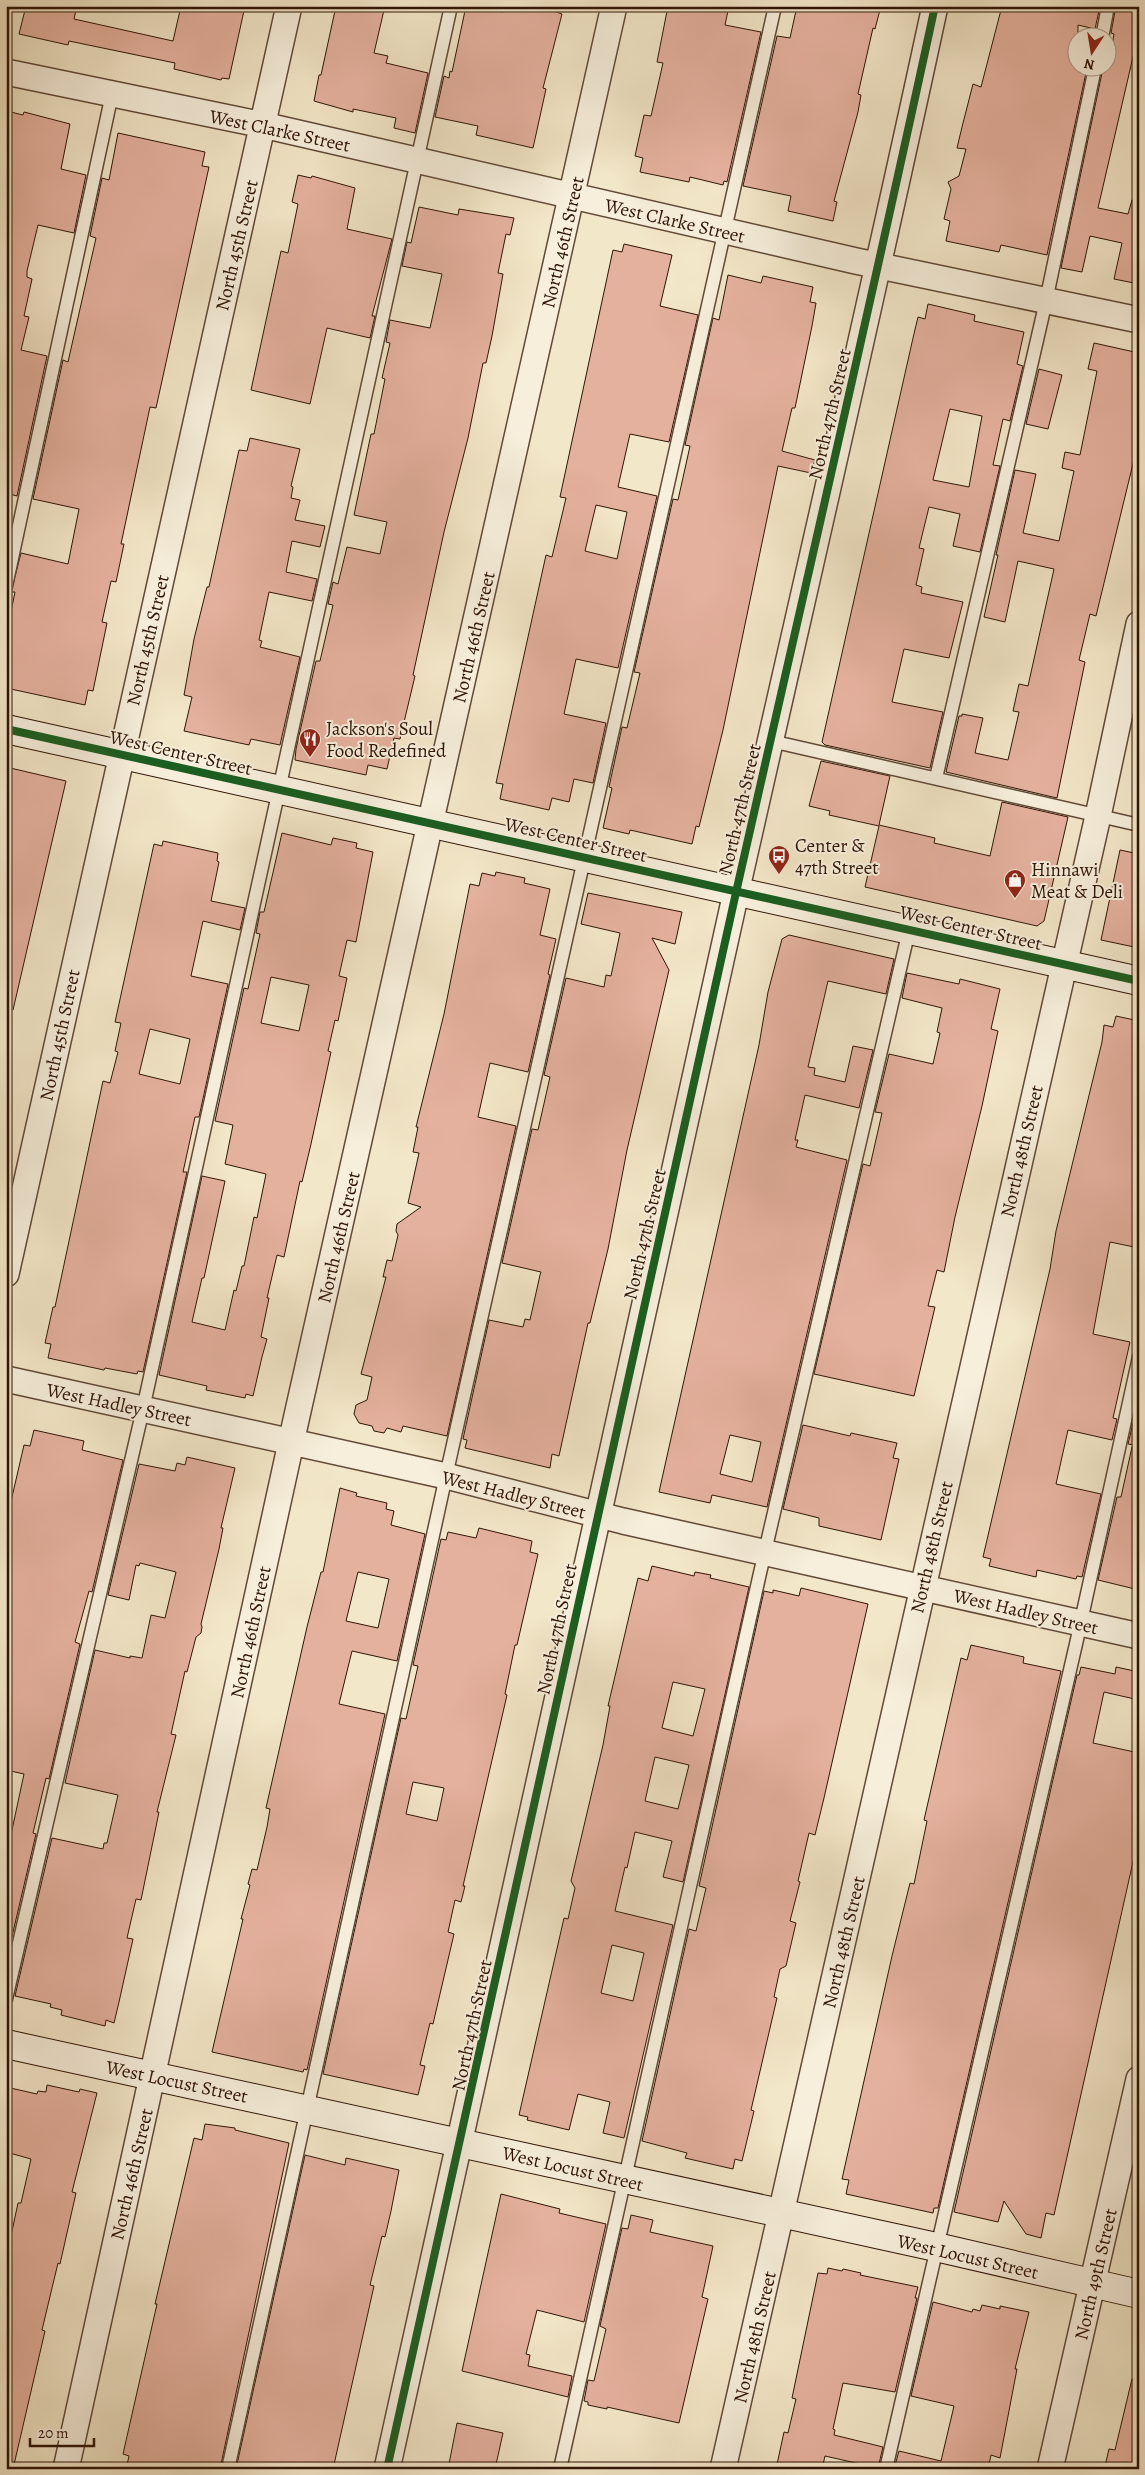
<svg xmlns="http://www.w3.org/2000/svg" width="1145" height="2475" font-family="Alegreya,serif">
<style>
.building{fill:#e5b19f;stroke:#2f1406;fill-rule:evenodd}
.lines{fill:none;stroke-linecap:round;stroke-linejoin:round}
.lane-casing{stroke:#604937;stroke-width:15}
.street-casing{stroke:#604937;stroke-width:28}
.secondary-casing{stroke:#2f1406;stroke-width:30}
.lane{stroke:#f7efdc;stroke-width:12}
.street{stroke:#f7efdc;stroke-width:25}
.secondary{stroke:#f7efdc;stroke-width:28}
.cycleway-casing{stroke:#f7efdc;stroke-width:11}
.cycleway{stroke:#1b5e20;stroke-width:8}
.labels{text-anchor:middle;stroke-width:4;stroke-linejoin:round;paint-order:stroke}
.street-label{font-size:19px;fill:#2f1406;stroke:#f7efdc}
.poi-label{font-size:19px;fill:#2f1406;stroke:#f7efdc;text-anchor:start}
</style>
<rect width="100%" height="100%" fill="#f3e7c9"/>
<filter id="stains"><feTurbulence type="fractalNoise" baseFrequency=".004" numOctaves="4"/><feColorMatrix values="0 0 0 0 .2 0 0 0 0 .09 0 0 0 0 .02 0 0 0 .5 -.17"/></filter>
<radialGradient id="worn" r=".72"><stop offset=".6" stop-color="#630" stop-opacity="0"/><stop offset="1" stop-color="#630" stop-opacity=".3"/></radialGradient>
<path class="building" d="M26 6H77L74 19 173 41 181 6H245L229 79 222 78 221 80 174 69 175 63 69 41 68 45 19 34Z
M336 6H369L384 10 374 53 388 56 386 63 428 73 415 133 394 128 396 118 353 109V112L314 101 319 75H321Z
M466 6 503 12 504 6H540L562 14 543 88 546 89 533 148 476 135 478 126 435 117 444 76 449 78 450 71 452 72Z
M668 6H729L725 25 761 32 727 182 724 181 723 185 690 177 689 182 640 172 643 158 635 156 644 115 651 116 663 63 657 62Z
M797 6H881L875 29 873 28 858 94 861 95 858 112 834 201 837 202 833 221 788 211 791 196 743 186 777 36 790 38Z
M1002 6H1100L1095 29 1078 25V68H1087L1047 255 1001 245 999 252 946 241 950 221 944 219 951 189 948 182 959 176 966 149 957 148 962 127 973 84 981 87Z
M1116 6H1139V31L1098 208 1128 214 1132 200H1139V284L1114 279 1122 243 1090 236 1082 272 1061 268 1103 68H1108L1114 34 1111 33Z
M11 112 23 115 24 112 70 124 61 169 86 175 74 233 38 225 27 271V277L32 279 24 316 29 317 21 350 47 356 17 496 6 493V132Z
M118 133 205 152 202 166 209 167 156 408 150 407 121 544H124L116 582 111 581 102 622 107 623 93 691 88 690 85 705 6 688V636L15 592H11L21 553 68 564 79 509 33 499 63 360 68 362 96 238 90 236 102 178 109 180Z
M298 175 311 178 312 176 355 188 347 229 392 239 372 316H375L370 338 327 328 310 404 251 390 281 251 288 253 298 204 292 202Z
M419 207 458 215 459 209 514 218 510 235 506 234 498 273 503 274 492 336 486 363H483L468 438 444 532 413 675 415 676 400 739 394 738 387 769 368 765 366 775 295 760 296 749 316 661H320L333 605 328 604 333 582 338 584 347 547 380 554 387 522 354 515 371 434H374L385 379 382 378 390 343 386 342 390 320 430 328 442 274 402 266 407 242 411 243Z
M624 244 672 255 660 306 698 315 669 442 630 434 618 487 657 496 618 668 576 659 564 714 606 723 593 783 574 779 569 802 552 798 549 810 500 799 503 784 496 783 546 555 552 557 566 498 560 497 613 250 622 252ZM596 505 627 512 617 559 585 551Z
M728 275 761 283 763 276 813 287 810 302 816 303 812 326 795 408H792L782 451 815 460 811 473 778 466 723 730 699 827 696 826 692 844 630 830 629 834 603 828 612 788 609 787 622 727 627 728 640 673 634 672 673 499 678 500 690 446 685 445 713 318 719 320Z
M928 304 975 315 974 321 1024 332 1017 364 1023 366 1010 421 1003 419 993 465 1000 466 980 552 953 546 960 514 929 507 919 548 924 549 916 585 922 587 921 593 963 602 949 658 904 649 892 702 943 712 930 768 825 745 822 742 913 338 918 317 925 319ZM950 409 982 416 969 487 933 480Z
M1094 343 1139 353V439L1096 616 1090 614 1079 660 1085 662 1057 798 946 772 959 716H962V714L983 718 975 753 1008 760 1019 712 1013 711 1019 684 1028 686 1054 569 1018 561 1005 622 984 617 998 555H996L1015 470 1036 474 1023 533 1059 541 1074 471 1062 468 1065 452 1080 455 1097 371 1088 369Z
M1039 369 1062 375 1048 429 1026 424Z
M250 438 300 449 291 486 293 487 291 498 300 500 295 520 325 526 320 547 292 541 286 572 317 579 312 601 269 592 259 640 262 641 260 647 300 657 280 745 251 739 249 745 184 731 192 697 184 695 194 639 207 587H209L239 450 247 451Z
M821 761 890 776 879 825 935 838 934 843 990 856 1002 802 1068 817 1044 921 1037 926 865 887 879 826 829 815 830 811 809 806Z
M6 767 66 781 13 1010 6 1009Z
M282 833 331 845 333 838 357 843 356 848 373 852 356 942 347 940 339 976 347 978 338 1021 335 1020 328 1051 331 1052 311 1144 302 1182 300 1181 284 1257 277 1255 267 1298H269L261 1337 267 1339 262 1357 253 1396 246 1394 245 1398 206 1390 207 1386 159 1375 202 1176 225 1181 204 1278H202L192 1322 225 1330 234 1290 236 1291 242 1266H244L254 1217 257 1218 266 1174 225 1164 233 1125 215 1121 244 988 248 989 260 934 256 933 260 912H264ZM271 977 309 985 299 1031 261 1023Z
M163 841 218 853 217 861 219 862 211 901 245 908 240 930 203 921 191 976 228 984 199 1117H195L183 1172H187L143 1372 138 1371 137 1374 105 1368 104 1370 48 1358 51 1344 45 1343 53 1307H55L103 1081 110 1083 118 1052 115 1051 121 1023 115 1022 154 844 162 846ZM150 1029 190 1039 180 1084 139 1074Z
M1120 850 1139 854V948L1101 940Z
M496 872 525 878 524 883 550 889 540 935 556 939 548 974 550 975 528 1072 490 1063 478 1117 516 1126 447 1436 403 1426 401 1432 387 1428 384 1433 374 1431 372 1426 359 1423 354 1414 356 1405 367 1400 372 1377 361 1374 386 1277H383L387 1260 392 1261 398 1235 396 1231 397 1224 421 1207 408 1203 419 1153 413 1152 418 1127H416L444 1014 470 884 479 886 482 873 495 876Z
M588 893 682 912 675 944 652 938 669 970 627 1150 608 1249 590 1323H588L559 1456 552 1454 550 1468 465 1448 467 1440 463 1439 489 1320 523 1327 525 1319 530 1320 540 1275 541 1272 502 1263 532 1129 538 1130 550 1077 544 1075 566 978 604 987 606 975 611 976 620 933 581 924Z
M789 935 894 959 886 994 828 981 808 1067 815 1068 814 1075 845 1082 853 1046 873 1050 859 1108 805 1095 795 1140H798L796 1147 847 1160 767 1507 712 1495 710 1503 659 1492 759 1045 768 992 782 939ZM730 1435 761 1442 752 1482 720 1474Z
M907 973 959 984 960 979 1000 989 991 1029 998 1031 982 1106 955 1217 944 1272 937 1270 928 1306 935 1307 914 1396 814 1374 863 1164 870 1166 882 1113 875 1112 889 1054 933 1064 940 1033 937 1032 942 1008 902 998Z
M1116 1016 1139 1021V1116L1134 1136 1139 1137V1248L1110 1242 1093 1334 1130 1342 1113 1418 1117 1419 1112 1440 1068 1430 1056 1484 1101 1494 1082 1577 1077 1576 1076 1579 1037 1570 1036 1577 989 1566 991 1559 983 1557 1050 1269 1056 1231 1102 1042 1104 1025 1113 1027Z
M1133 1423 1139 1424V1446L1128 1444Z
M803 1425 850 1436 851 1433 897 1443 893 1458 899 1459 881 1540 819 1526V1518L783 1509Z
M34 1430 84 1441 82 1450 123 1460 92 1592 89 1591 75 1642 80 1644 49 1779 46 1778 33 1833 36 1834 6 1962V1858L24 1774 6 1770V1553L11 1534 6 1532V1523L24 1445 30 1446Z
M1132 1447 1139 1448V1590L1098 1580 1117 1497H1121Z
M187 1457 235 1468 221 1528H223L219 1549 201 1624 202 1627 201 1633 196 1637 187 1672 185 1671 171 1734 176 1735 157 1812H159L141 1900 136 1899 127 1938 133 1939 119 2002 114 2023 106 2020 105 2026 61 2015 62 2010 50 2007 51 2004 15 1996 52 1838 103 1849 104 1843H107L118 1795 65 1783 95 1650 130 1658V1656L142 1658 151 1615 165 1618 176 1572 140 1563 139 1566 136 1565 129 1600 108 1595 139 1464 175 1471 177 1463 185 1465Z
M340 1488 357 1493 356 1496 387 1503 386 1509 394 1511 391 1525 425 1534 397 1661 352 1651 339 1704 385 1714 307 2070 304 2069 303 2072 212 2052 243 1919H241L250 1885 248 1884 252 1869 257 1870 267 1827 270 1809 266 1808 307 1627 321 1572H323ZM358 1572 389 1579 378 1628 346 1621Z
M479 1528 532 1541 530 1552 538 1554 517 1645H515L505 1694 507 1695 463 1886H465L461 1902 455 1900 448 1932 454 1934 433 2024 430 2023 420 2065 425 2066 418 2095 323 2074 401 1718 406 1719 418 1666 413 1665 441 1539 446 1540 448 1532 476 1538ZM413 1782 444 1788 437 1821 406 1814Z
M652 1566 694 1576 695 1572 711 1575 710 1578 749 1587 683 1882 663 1877 672 1841 635 1832 627 1868 625 1867 615 1911 673 1925 624 2138 603 2133 610 2102 578 2094 569 2130 527 2120 528 2117 519 2115 564 1918 568 1919 575 1888 571 1881 603 1745 610 1706H608L638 1578 648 1581ZM673 1682 705 1689 693 1736 662 1728ZM655 1757 689 1765 678 1809 645 1801ZM612 1945 644 1953 633 2001 601 1993Z
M801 1588 868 1604 824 1798 815 1835 809 1833 798 1881 800 1882 790 1921 796 1923 786 1966 780 1969 774 1997 777 1998 751 2110 754 2111 742 2161 735 2159 733 2169 685 2158 687 2153 642 2141 689 1929 696 1931 706 1888 699 1886 764 1591 773 1593V1590L799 1596Z
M971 1645 1024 1657 1023 1663 1061 1671 938 2208H934L933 2213 846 2194 849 2180 842 2179 892 1956 910 1883 914 1884 927 1821 924 1820 961 1658 967 1660Z
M1081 1667 1115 1674 1116 1667 1139 1672V1700L1104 1692 1093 1743 1139 1753V1835L1054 2215 1046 2213 1041 2238 1026 2234 1004 2201 998 2222 954 2212 1077 1675H1079Z
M47 2085 79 2092 80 2089 97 2093 72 2192 76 2193 60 2264 58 2263 42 2330 45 2331 13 2469H6V2259L18 2203H21L31 2159 6 2152V2087L37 2094 38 2091 46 2092Z
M205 2124 235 2128V2130L289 2143 220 2469H126L129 2456 123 2454 157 2304H155L194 2138 202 2140Z
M305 2155 345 2165 346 2158 399 2170 391 2211 385 2237 382 2236 370 2285 374 2286 333 2469H236Z
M501 2194 560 2209 559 2213 606 2224 584 2322 537 2310 526 2354 530 2355 528 2366 572 2376 568 2397 462 2371Z
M631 2215 653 2220 650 2232 713 2246 702 2297 708 2299 679 2423 607 2407V2409L588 2405V2402L584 2401 588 2380 594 2381 606 2329 600 2326 622 2228 628 2229Z
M828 2268 842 2271 843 2269 861 2273 860 2275 918 2287 915 2298H917L895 2392 843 2383 833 2429 835 2430 834 2435 883 2447 878 2468 825 2456 822 2469H776L784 2432 788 2433 796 2399 792 2398 818 2273 827 2274Z
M933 2302 972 2312 973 2309 980 2311 982 2305 1000 2309V2306L1029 2312 1015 2369H1017L1000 2458 991 2455 988 2469H894L899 2451 941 2461 954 2406 911 2396Z
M1132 2379H1139V2469L1105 2466 1109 2449 1115 2450Z
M457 2423 503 2433 495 2469H448Z"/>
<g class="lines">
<g class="lane-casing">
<path id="lane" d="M1102 38 1108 6
M6 586 112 94
M771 741 1139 825
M936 778 1046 301 1095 68
M6 1999 143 1409 451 6
M228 2469 446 1476 775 6
M560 2469 760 1573 909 930
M886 2469 1076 1644 1139 1357"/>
</g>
<g class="street-casing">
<path id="street" d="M6 72 263 125 856 261 1139 320
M6 1274 289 6
M6 1379 446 1476 623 1521 1139 1636
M66 2469 296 1420 614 6
M387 2469C505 1945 618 1420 735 897 802 600 871 304 935 6
M723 2469 1098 816 1139 624
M1050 2469 1139 2079"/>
</g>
<g class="secondary-casing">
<path id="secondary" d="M6 729 1139 981
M6 2044 936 2247 1139 2294"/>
</g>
<use href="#lane" class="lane"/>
<use href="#street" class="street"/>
<use href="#secondary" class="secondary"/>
<g class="cycleway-casing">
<path id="cycleway" d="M6 729 1139 981
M387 2469C505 1945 618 1420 735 897 802 600 871 304 935 6"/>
</g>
<use href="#cycleway" class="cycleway"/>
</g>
<defs>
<g id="restaurant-pin" transform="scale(1.125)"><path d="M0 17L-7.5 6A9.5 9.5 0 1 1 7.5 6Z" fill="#8f2418" stroke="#f7efdc"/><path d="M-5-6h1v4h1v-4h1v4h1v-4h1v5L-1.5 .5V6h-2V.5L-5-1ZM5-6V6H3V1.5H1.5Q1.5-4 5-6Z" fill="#fff"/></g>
<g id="bus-pin" transform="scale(1.125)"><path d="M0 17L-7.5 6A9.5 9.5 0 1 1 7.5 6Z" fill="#8f2418" stroke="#f7efdc"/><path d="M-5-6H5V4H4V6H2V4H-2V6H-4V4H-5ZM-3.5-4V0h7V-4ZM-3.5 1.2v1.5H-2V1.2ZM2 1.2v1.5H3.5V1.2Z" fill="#fff"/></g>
<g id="shop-pin" transform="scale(1.125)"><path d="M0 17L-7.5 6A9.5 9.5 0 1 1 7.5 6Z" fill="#8f2418" stroke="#f7efdc"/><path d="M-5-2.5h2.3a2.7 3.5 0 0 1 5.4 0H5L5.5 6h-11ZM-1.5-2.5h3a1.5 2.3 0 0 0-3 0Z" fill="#fff"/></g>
</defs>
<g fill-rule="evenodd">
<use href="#restaurant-pin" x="310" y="739"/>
<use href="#bus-pin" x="779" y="856"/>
<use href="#shop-pin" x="1015" y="880"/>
</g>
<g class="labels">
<g class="street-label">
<text transform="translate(280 130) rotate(12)" y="7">West Clarke Street</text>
<text transform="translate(675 220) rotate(13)" y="7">West Clarke Street</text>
<text transform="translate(562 242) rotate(-77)" y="7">North 46th Street</text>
<text transform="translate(236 245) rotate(-77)" y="7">North 45th Street</text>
<text transform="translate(829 414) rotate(-77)" y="7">North 47th Street</text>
<text transform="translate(473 637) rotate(-77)" y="7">North 46th Street</text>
<text transform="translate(147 640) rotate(-77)" y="7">North 45th Street</text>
<text transform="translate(181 752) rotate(13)" y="7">West Center Street</text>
<text transform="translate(739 809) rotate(-77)" y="7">North 47th Street</text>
<text transform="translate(576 839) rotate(13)" y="7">West Center Street</text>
<text transform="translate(971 927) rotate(13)" y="7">West Center Street</text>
<text transform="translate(59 1035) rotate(-78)" y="7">North 45th Street</text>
<text transform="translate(1021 1151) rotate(-77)" y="7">North 48th Street</text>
<text transform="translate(644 1234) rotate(-77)" y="7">North 47th Street</text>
<text transform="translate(338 1237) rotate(-77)" y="7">North 46th Street</text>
<text transform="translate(119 1404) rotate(12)" y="7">West Hadley Street</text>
<text transform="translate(514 1494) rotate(14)" y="7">West Hadley Street</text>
<text transform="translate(931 1547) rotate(-77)" y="7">North 48th Street</text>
<text transform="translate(1026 1611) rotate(13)" y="7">West Hadley Street</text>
<text transform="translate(556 1629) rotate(-78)" y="7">North 47th Street</text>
<text transform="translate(250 1632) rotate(-78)" y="7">North 46th Street</text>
<text transform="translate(843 1942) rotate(-77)" y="7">North 48th Street</text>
<text transform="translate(471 2025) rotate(-78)" y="7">North 47th Street</text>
<text transform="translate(177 2081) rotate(12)" y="7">West Locust Street</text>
<text transform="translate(573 2168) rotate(13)" y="7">West Locust Street</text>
<text transform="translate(131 2174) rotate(-77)" y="7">North 46th Street</text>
<text transform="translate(968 2256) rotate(13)" y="7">West Locust Street</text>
<text transform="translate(1095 2274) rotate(-77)" y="7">North 49th Street</text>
<text transform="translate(754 2337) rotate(-77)" y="7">North 48th Street</text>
</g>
<g class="poi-label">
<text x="326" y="735">Jackson's Soul<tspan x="326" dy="22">Food Redefined</tspan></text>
<text x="795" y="852">Center &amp;<tspan x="795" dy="22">47th Street</tspan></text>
<text x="1031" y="876">Hinnawi<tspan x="1031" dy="22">Meat &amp; Deli</tspan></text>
</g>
</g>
<rect width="1145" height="2475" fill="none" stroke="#f3e7c9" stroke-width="25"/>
<rect x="8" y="8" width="1130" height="2460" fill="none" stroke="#2f1406" stroke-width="2.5"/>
<rect x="12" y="12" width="1120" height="2450" fill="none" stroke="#2f1406"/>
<g transform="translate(1092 52) rotate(192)"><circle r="24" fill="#f7efdc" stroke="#a79786"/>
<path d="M0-4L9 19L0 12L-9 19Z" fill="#8f2418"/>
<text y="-8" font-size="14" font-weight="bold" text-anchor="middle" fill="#2f1406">N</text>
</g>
<path d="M30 2438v8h64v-8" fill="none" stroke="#2f1406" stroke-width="2.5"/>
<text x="38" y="2438" font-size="15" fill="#2f1406" stroke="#f7efdc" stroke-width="4" paint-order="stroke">20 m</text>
<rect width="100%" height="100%" filter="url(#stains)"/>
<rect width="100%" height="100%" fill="url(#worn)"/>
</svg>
